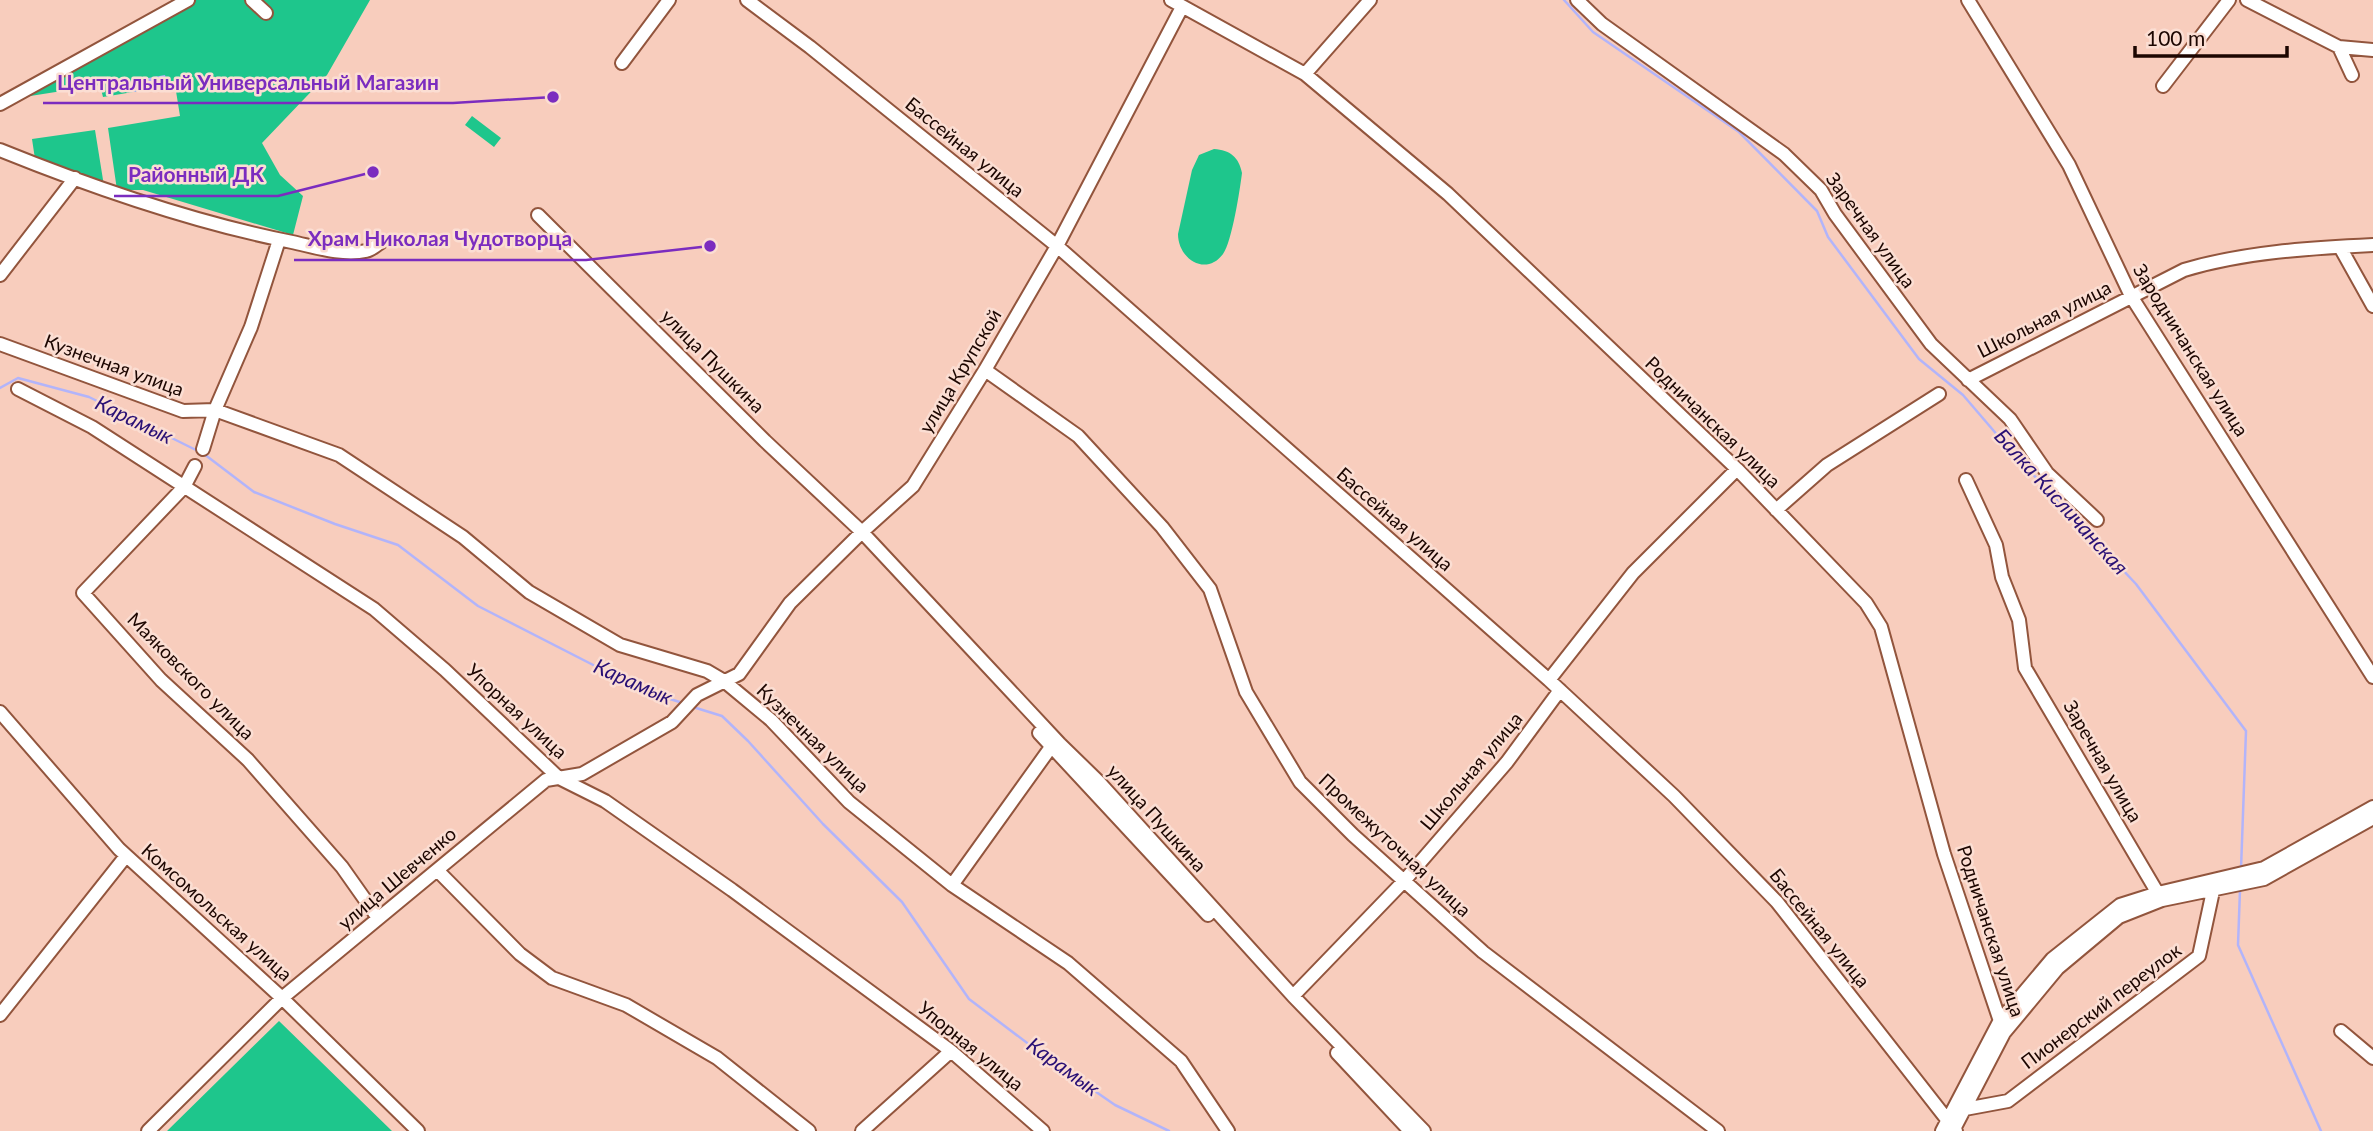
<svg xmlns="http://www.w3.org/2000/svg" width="2373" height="1131" font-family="Lato,sans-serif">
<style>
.green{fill:#1ec68c}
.water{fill:#b2b4fa}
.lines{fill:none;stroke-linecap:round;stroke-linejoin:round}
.stream{stroke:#b2b4fa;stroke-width:2.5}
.minor-casing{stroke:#92553d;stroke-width:16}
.minor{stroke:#fff;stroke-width:12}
.labels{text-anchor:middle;stroke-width:5;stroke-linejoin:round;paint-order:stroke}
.street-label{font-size:19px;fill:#1c0601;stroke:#fbded3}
.water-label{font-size:21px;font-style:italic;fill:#291075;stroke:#fbded3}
.leader{fill:none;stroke:#7b2cbf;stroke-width:2.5}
.callout-dot{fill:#7b2cbf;stroke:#fbded3;stroke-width:2.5}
.callout-label{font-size:21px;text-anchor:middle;font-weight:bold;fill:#7b2cbf;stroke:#fbded3;stroke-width:5;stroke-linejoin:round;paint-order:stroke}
</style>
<rect width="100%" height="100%" fill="#f8cdbd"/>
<path class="green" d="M194 0H370L327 75 262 143 280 175 303 196 293 235 143 190H117L108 128 180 116 175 85 103 97 100 85 24 97Z
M472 116 501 138 494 147 465 125Z
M95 130 104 186 35 159 32 139Z
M1214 149C1230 150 1239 157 1242 173 1240 189 1232 242 1223 254 1206 277 1178 259 1178 234L1192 170 1199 155Z
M279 1021 392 1131H167Z"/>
<path class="water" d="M165 75 168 86 134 92 132 81Z"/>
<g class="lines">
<path class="stream" d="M1564 0 1593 32 1739 132 1817 211 1828 237 1919 359 1963 395 2011 451 2136 584 2246 731 2241 869
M0 388 18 378 89 397 204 454 254 492 335 524 398 545 478 606 644 691 683 703
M693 707 722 716 748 741 823 824 902 902 969 999 1047 1058 1115 1105 1169 1131
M2240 890 2238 945 2321 1131"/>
<g class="minor-casing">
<path id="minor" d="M252 0 266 13
M747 0 810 47 1057 246 1549 680 1674 796 1777 902 1956 1131
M1171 0 1305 74 1448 194 1737 469 1866 603 1881 627 1944 854 2004 1033
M1577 0 1602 24 1784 154 1821 190 1835 214 1931 344 2010 419 2047 473 2097 520
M1968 0 2069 165 2131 296 2373 677
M2247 0 2339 47 2373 50
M2339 47 2352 75
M622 63 669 0
M1305 74 1370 0
M2163 86 2229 0
M0 104 188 0
M0 150C94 188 192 222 292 242 315 247 342 256 366 251 371 250 375 246 380 243
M538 215 765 441 862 532 1060 744 1099 782 1293 996 1424 1131
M2340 247 2373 306
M0 275 75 178
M0 344 183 411 215 410 339 455 463 537 529 592 620 645 707 671 724 681 771 720 849 802 952 885 1068 963 1181 1061 1228 1131
M985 370 1078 436 1162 527 1210 589 1246 692 1300 782 1353 835 1483 952 1718 1131
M1968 380 2184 270C2244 252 2310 248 2373 245
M18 389 92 427 374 609 445 670 559 778 605 801 732 890 951 1051 1043 1131
M203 449 215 410 251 327 279 240
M195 466 184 487 83 593 161 680 248 760 342 867 378 918
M1966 480 1996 545 2002 577 2019 620 2025 668 2160 897
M1776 510 1827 465 1939 394
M1549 680 1633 573 1737 469
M0 712 119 849 282 998 418 1131
M1039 733 1208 915
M437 870 520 954 552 978 626 1005 717 1058 809 1131
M952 885 1051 747 1055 745
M1293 996 1404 881 1507 762 1560 690
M0 1015 126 856
M2341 1031 2373 1058
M1337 1053 1410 1131
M1965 1109 2008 1101 2199 956 2213 891
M148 1131 282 998 546 780 582 774 672 722 697 695 739 674 790 603 862 532 913 486 985 370 1057 246 1182 7
M862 1131 951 1051
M1942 1131 1999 1022 2052 959 2120 905 2158 893 2264 868 2373 807
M1953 1131 2004 1033 2058 968 2119 917 2162 900 2264 879 2373 818"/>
</g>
<use href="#minor" class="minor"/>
</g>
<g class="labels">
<g class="street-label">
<text transform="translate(965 147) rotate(39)" y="7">Бассейная улица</text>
<text transform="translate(1871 230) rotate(54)" y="7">Заречная улица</text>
<text transform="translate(2044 319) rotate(-27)" y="7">Школьная улица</text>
<text transform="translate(2191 350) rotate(58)" y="7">Зародничанская улица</text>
<text transform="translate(713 361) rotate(45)" y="7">улица Пушкина</text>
<text transform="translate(114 365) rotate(20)" y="7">Кузнечная улица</text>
<text transform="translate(960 371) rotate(-59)" y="7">улица Крупской</text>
<text transform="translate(1713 422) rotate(44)" y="7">Родничанская улица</text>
<text transform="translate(1395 519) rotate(41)" y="7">Бассейная улица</text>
<text transform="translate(191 676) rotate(45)" y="7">Маяковского улица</text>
<text transform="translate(517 711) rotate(43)" y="7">Упорная улица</text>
<text transform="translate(813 738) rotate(44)" y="7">Кузнечная улица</text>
<text transform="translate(2103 761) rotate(60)" y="7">Заречная улица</text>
<text transform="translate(1471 771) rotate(-50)" y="7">Школьная улица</text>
<text transform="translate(1157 818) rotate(48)" y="7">улица Пушкина</text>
<text transform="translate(1395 845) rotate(43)" y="7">Промежуточная улица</text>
<text transform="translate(397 878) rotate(-40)" y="7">улица Шевченко</text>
<text transform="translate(217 912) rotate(42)" y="7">Комсомольская улица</text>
<text transform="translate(1820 928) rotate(51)" y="7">Бассейная улица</text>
<text transform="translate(1991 931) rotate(72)" y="7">Родничанская улица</text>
<text transform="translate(2101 1006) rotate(-37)" y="7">Пионерский переулок</text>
<text transform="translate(971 1046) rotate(39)" y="7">Упорная улица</text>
</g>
<g class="water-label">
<text transform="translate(134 420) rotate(26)" y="7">Карамык</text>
<text transform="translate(2061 502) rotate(48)" y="7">Балка Кисличанская</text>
<text transform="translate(633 682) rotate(24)" y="7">Карамык</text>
<text transform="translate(1063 1067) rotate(36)" y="7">Карамык</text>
</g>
</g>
<path class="leader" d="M553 97L453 103H43M373 172L278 196H114M710 246L586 260H294"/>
<g class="callout-dot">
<circle cx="553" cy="97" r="7"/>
<circle cx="373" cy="172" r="7"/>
<circle cx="710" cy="246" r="7"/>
</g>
<g class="callout-label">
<text x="248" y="90">Центральный Универсальный Магазин</text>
<text x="196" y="182">Районный ДК</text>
<text x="440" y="246">Храм Николая Чудотворца</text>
</g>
<path d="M2135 46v10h152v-10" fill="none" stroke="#1c0601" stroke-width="3.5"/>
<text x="2146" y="46" font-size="21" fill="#1c0601" stroke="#fbded3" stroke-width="5" paint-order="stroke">100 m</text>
</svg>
